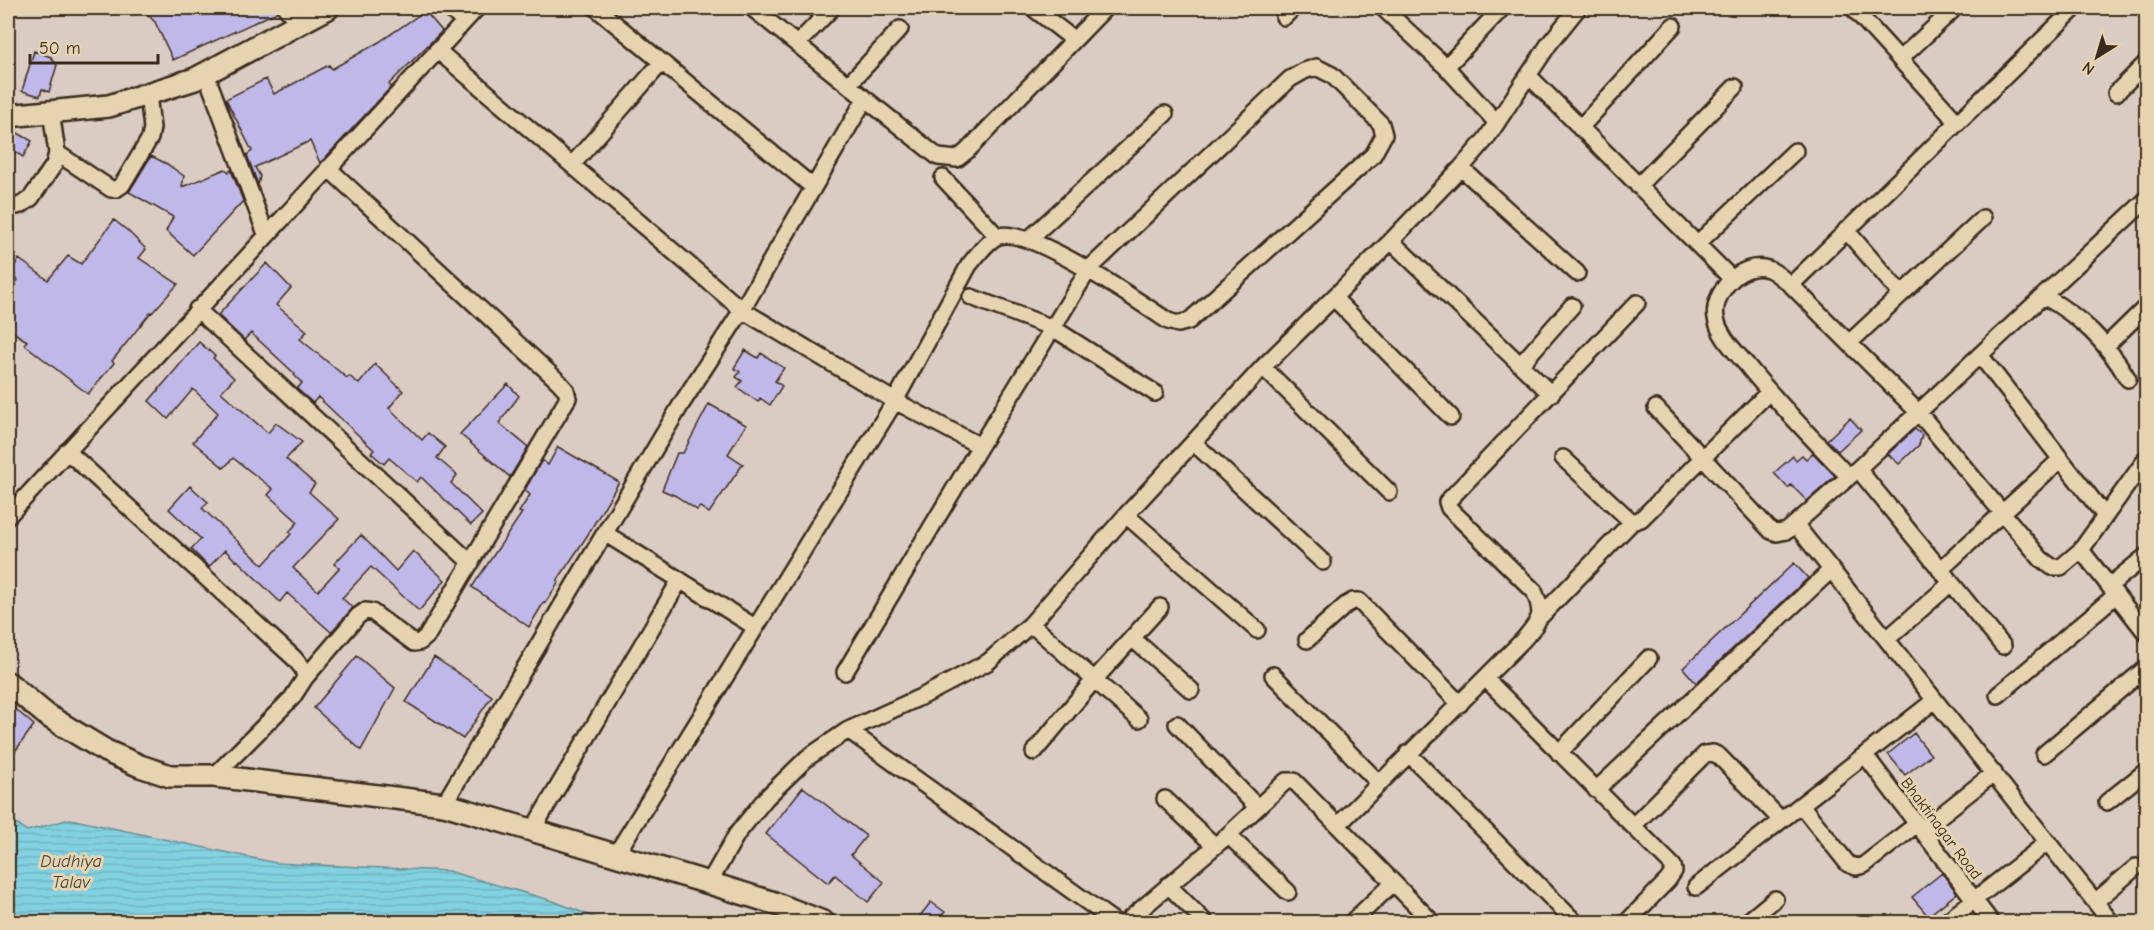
<svg xmlns="http://www.w3.org/2000/svg" width="2154" height="930" font-family="'Comic Neue',sans-serif">
<style>
.water{fill:url(#water-rules);stroke:#668f93;stroke-width:1.5}
.building{fill:#bfb8e9;stroke:#3b2a1e;stroke-width:1.5}
.lines{fill:none;stroke-linecap:round;stroke-linejoin:round}
.street-casing{stroke:#3b2a1e;stroke-width:20}
.secondary-casing{stroke:#3b2a1e;stroke-width:26}
.street{stroke:#e6d4b1;stroke-width:15}
.secondary{stroke:#e6d4b1;stroke-width:21}
.labels{text-anchor:middle;stroke-width:6;stroke-linejoin:round;paint-order:stroke}
.street-label{font-size:16px;fill:#3b2a1e;stroke:#e6d4b1}
.water-label{font-size:18px;font-style:italic;fill:#46433b;stroke:#e6d4b1}
</style>
<defs>
<pattern id="water-rules" width="6" height="5" patternUnits="userSpaceOnUse" patternTransform="scale(1.5)"><rect width="6" height="5" fill="#83d2e1"/><path d="M0 2.5h6" fill="none" stroke="#72b4c1"/></pattern>
</defs>
<rect width="100%" height="100%" fill="#daccc2"/>
<filter id="ink" filterUnits="userSpaceOnUse"><feTurbulence type="fractalNoise" baseFrequency=".0167" numOctaves="2"/><feDisplacementMap in="SourceGraphic" scale="12" xChannelSelector="R" yChannelSelector="G"/><feConvolveMatrix kernelMatrix="1 2 1 2 8 2 1 2 1" color-interpolation-filters="sRGB"/></filter>
<g filter="url(#ink)">
<path class="water" d="M8 819 27 831 70 819 276 863 448 871 553 901 607 922H8Z"/>
<path class="building" d="M141 8H277V12L173 60 155 22Z
M425 11 442 31 389 84 391 87 324 159 320 163 310 141 255 167 260 176 258 185 247 155 252 151 226 99 266 79 274 94 329 65 332 69 379 42Z
M34 51 51 57 57 65 49 92 42 89 40 96 22 91Z
M16 132 32 141 23 157 8 148V135H13Z
M151 156 167 164 184 176 182 187 225 169 229 172 231 170 243 201 193 255 166 231 173 217 129 192Z
M114 220 128 231 146 249 139 258 178 284 152 313 151 312 112 361 114 363 88 394 24 344 27 341 8 329V293L18 280 9 274 19 259 48 280 68 256 81 264Z
M267 263 291 288 276 305 307 331 300 339 347 378 349 376 359 384 375 364 403 391 389 408 422 440 428 433 445 447 437 458 457 475 451 483 482 514 471 525 421 477 417 482 389 458 384 464 371 453 374 450 318 397 313 403 297 389 302 383 294 375 295 374 251 333 244 340 218 315Z
M199 342 215 356 213 358 234 378 221 392 268 433 276 423 302 442 286 459 315 484 309 492 339 519 293 568 318 591 339 568 334 564 361 535 396 571 413 551 445 580 419 611 371 567 342 598 353 608 331 632 287 593 280 602 237 560 236 561 225 550 209 567 191 549 201 539 169 509 190 486 208 502 202 508 263 565 291 534 289 532 298 522 268 495 273 489 233 458 224 468 193 442 218 413 193 389 168 419 149 401Z
M745 350 758 358 761 353 784 368 775 381 782 386 770 405 760 398 758 402 737 387 742 381 736 377 740 372 734 368Z
M508 384 519 396 499 423 528 447 510 477 460 434Z
M709 404 746 425 728 454 743 464 709 513 700 507 697 510 676 496 662 490 677 453H683Z
M1850 418 1861 430 1838 451 1827 440Z
M1915 429 1922 435 1919 445 1899 464 1888 454Z
M558 447 619 482 587 536 557 581 559 582 545 603 544 602 529 627 472 587 522 513 519 512 530 495 525 490 542 460 548 465Z
M1813 453 1835 476 1807 501 1791 485 1788 488 1774 473 1793 456 1796 460 1802 455 1806 459Z
M1794 563 1808 578 1696 683 1683 668Z
M357 656 395 688 361 750 314 708Z
M434 657 492 696 463 739 406 702Z
M8 703 34 725 8 761Z
M1914 733 1931 755 1905 775 1888 754Z
M803 787 866 836 851 855 884 882 868 902 835 875 828 883 766 834Z
M1942 873 1957 893 1928 916 1912 897Z
M931 902 945 912 936 922H915Z"/>
<g class="lines">
<g class="street-casing">
<path id="street" d="M286 8 300 24
M449 8 463 21
M596 8 813 187
M752 8 938 157 957 159 967 151 1105 8
M1033 8 1073 39
M1383 8 1446 67 1497 123
M1853 8 1957 122
M1284 17 1293 8
M797 44 832 8
M437 50 742 310 895 401 980 446
M1900 59 1955 8
M1446 67 1502 8
M206 74 266 234
M1529 76 1732 279
M848 85 900 29
M2116 93 2146 63
M1580 128 1673 26
M57 153 111 189H116L122 185 150 138 152 128 148 94
M572 165 662 62
M1461 168 1577 273
M943 178 997 236
M1638 186 1735 87
M8 208 21 205 31 198 54 165 57 153 51 111
M1846 230 1901 294
M1028 240 1165 114
M1391 241 1551 394
M1697 244 1795 151
M1791 285 2075 8
M2044 296C2083 319 2105 340 2128 379
M971 297 1053 328 1155 393
M1334 298 1451 417
M197 309 471 563
M1849 343 1983 218
M2106 346 2146 307
M1980 355 2105 516
M1521 364 1572 306
M1263 367 1389 492
M1656 408 1771 531 1777 533 1787 531 1849 477 2146 200
M1194 443 1323 562
M67 451 294 658 303 669 305 678 292 698 214 776
M1563 458 1632 522 1641 519 1769 392
M1858 469 2003 646
M1849 477C1814 440 1778 404 1746 364 1735 351 1719 336 1716 318 1711 294 1741 260 1768 269 1775 271 1784 280 1791 285L1918 412 2041 559 2052 567H2061L2081 550 2146 459
M1126 515 1257 630
M8 516 477 8
M1795 524 2111 922
M606 534 755 627
M2081 550 2146 633
M1940 570 2061 459
M2109 586 2146 556
M1540 617 1632 522
M1031 624 1139 719
M1132 638 1191 690
M1887 639 1951 583
M1307 640 1346 605 1353 601H1359L1460 704
M1273 675 1379 783
M305 678 358 616 365 611 372 612 414 643 420 642 427 636 568 398 566 390 559 382 328 168
M1485 678 1673 866 1674 871 1668 880 1627 922
M1998 695 2116 595
M1177 724 1257 807
M848 730 1115 922
M1034 752 1094 680 1160 607
M1408 753 1575 922
M1559 753 1649 658
M2044 754 2146 668
M1865 755 1991 922
M1596 790 1831 570
M1165 799 1215 846
M2107 802 2146 771
M444 804 682 403 742 310 865 99
M1801 805 1848 864 1856 867 1864 865 1917 824
M1338 825 1523 640C1540 620 1545 616 1534 591L1449 508 1447 502 1637 303
M1633 826 1705 754 1713 753 1719 756 1781 820
M1922 830 1994 773
M532 831 680 580
M1228 835 1288 892
M615 856 895 401 969 265C977 256 987 240 999 236 1031 227 1138 301 1168 321L1178 324 1189 321 1373 155 1384 135 1381 124 1332 75 1316 67 1304 71 1290 79 1089 269 980 446 845 672
M709 883 737 834 766 798 807 758 848 730 925 695 988 662 1031 624 1126 515 1263 367 1391 241 1461 168 1486 139 1549 44 1578 8
M1168 885 1205 922
M1696 887 1935 700
M2095 902 2136 867
M1126 922 1228 835 1286 781H1294L1301 788 1432 922
M1352 922 1393 883
M1747 922 1775 899
M1946 922 2048 842"/>
</g>
<g class="secondary-casing">
<path id="secondary" d="M8 116 109 106 195 79 328 8
M8 683 48 716 106 751 140 766 170 776H214L444 804 709 883 774 903 823 922"/>
</g>
<use href="#street" class="street"/>
<use href="#secondary" class="secondary"/>
</g>
</g>
<g class="labels">
<g class="street-label">
<text transform="translate(1942 828) rotate(53)" y="6">Bhaktinagar Road</text>
</g>
<g class="water-label">
<text x="71" y="867">Dudhiya<tspan x="71" dy="21">Talav</tspan></text>
</g>
</g>
<rect width="2154" height="930" fill="none" stroke="#e6d4b1" stroke-width="30"/>
<rect x="15" y="15" width="2124" height="900" fill="none" stroke="#3b2a1e" stroke-width="2" filter="url(#ink)"/>
<g transform="translate(2097 57) rotate(217)" stroke="#e6d4b1" stroke-width="4.5" paint-order="stroke">
<path d="M0-4.5L10 22L0 15L-10 22Z" fill="#3b2a1e"/>
<text y="-9" font-size="16" font-weight="bold" text-anchor="middle" fill="#3b2a1e">N</text>
</g>
<path d="M30 54v9h128v-9" fill="none" stroke="#3b2a1e" stroke-width="3"/>
<text x="39" y="54" font-size="18" fill="#3b2a1e" stroke="#e6d4b1" stroke-width="4.5" paint-order="stroke">50 m</text>
</svg>
